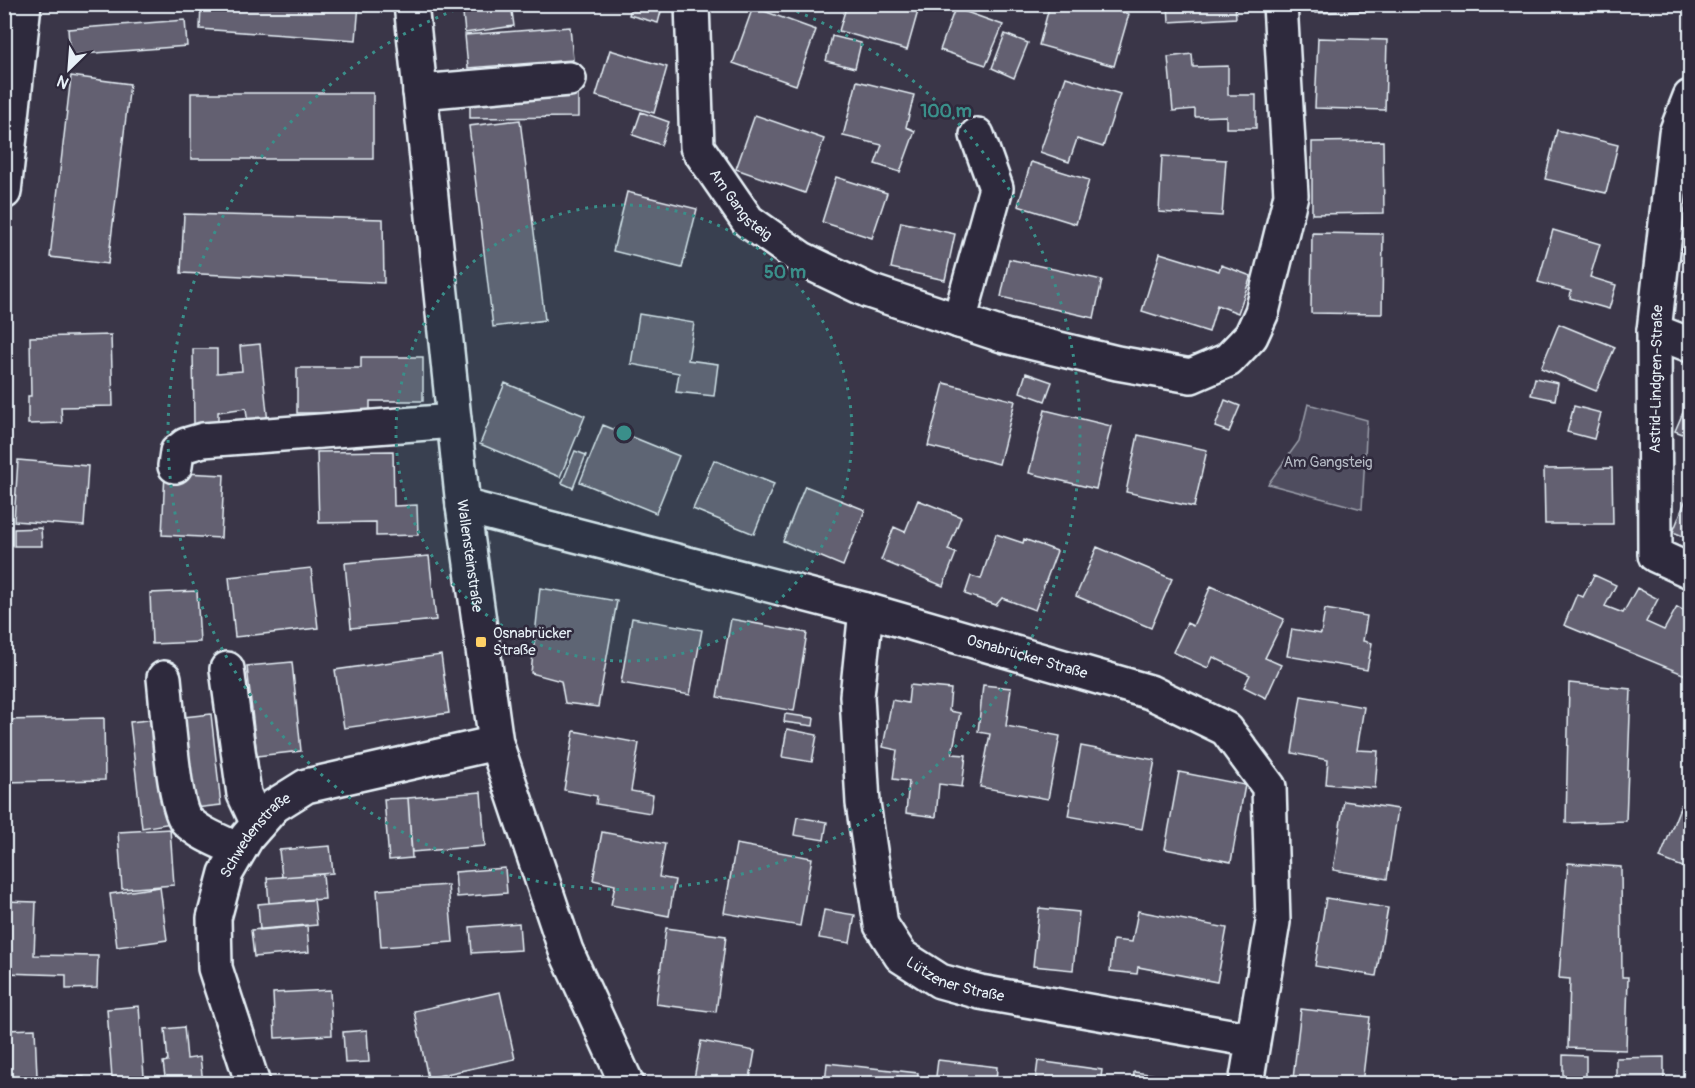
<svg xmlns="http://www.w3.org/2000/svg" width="1695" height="1088" font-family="Pangolin,sans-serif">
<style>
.green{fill:#504e5f;stroke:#9ca0ac;stroke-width:1.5}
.building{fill:#636171;stroke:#e8f1f8;stroke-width:1.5}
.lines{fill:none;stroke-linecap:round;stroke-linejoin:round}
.minor-casing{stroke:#e8f1f8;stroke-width:38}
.minor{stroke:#2f2a3d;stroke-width:33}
.ring{fill:none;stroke:#3a8f8a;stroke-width:3;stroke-dasharray:3 6}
.poi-dot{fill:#ffd166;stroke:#2f2a3d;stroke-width:2}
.labels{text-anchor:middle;stroke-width:5;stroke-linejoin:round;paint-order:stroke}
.street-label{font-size:15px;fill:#e8f1f8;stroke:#2f2a3d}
.park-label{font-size:15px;fill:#b3b8c2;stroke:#2f2a3d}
.poi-label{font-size:15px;fill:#e8f1f8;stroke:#2f2a3d;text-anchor:start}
.centre{fill:#3a8f8a;stroke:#2f2a3d;stroke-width:3}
.ring-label{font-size:18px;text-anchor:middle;font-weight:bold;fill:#3a8f8a;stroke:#2f2a3d;stroke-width:5;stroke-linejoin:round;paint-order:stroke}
</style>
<rect width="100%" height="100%" fill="#3a3648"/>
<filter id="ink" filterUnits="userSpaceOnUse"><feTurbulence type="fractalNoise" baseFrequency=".0167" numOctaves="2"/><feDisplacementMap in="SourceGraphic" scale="12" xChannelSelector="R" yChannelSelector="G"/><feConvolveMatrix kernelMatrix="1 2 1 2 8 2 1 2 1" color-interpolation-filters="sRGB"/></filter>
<g filter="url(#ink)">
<path class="green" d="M1308 404 1367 420 1362 509 1268 484 1299 441Z"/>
<path class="building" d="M201 4H359L356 40 200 29Z
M462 4H511L514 26 465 33Z
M632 4H663L658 23 629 15Z
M847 4H920L907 50 839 31Z
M1050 4H1095L1129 14 1114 66 1039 45Z
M1168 4H1235L1236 18 1169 22Z
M1314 4H1385V10L1315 13Z
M753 7 816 30 796 85 733 63Z
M955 8 1003 25 986 65 940 50Z
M185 20 187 46 70 55 68 29Z
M570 27 573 60 468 68 465 35Z
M1005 34 1028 43 1014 78 992 68Z
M832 36 861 43 855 68 826 61Z
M1318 38 1387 40 1385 110 1315 108Z
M610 50 667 67 654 113 596 96Z
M1192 54 1193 67 1228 66V95H1256V128H1226V116L1195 117V109L1173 111 1168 57Z
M71 76 130 84 108 264 50 257Z
M1066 77 1120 94 1103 147 1077 139 1069 162 1040 152Z
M857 81 914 95 906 127 915 131 900 172 875 164 882 145 843 136Z
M470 92H578V117L470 118Z
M191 93H373V159H191Z
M641 112 669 122 661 145 633 135Z
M755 115 824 139 805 193 736 169Z
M520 120 545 320 493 327 469 126Z
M1557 130 1618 145 1606 193 1545 179Z
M1383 141 1384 213 1312 214V142Z
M1162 156 1226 160 1222 216 1159 212Z
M1031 162 1089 180 1076 224 1018 206Z
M836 177 887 193 872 238 822 222Z
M627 192 697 209 682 268 613 251Z
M184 214 383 219 384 283 181 273Z
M901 222 955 234 945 280 891 268Z
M1690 229V263L1679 259Z
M1553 230 1600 244 1590 277 1616 285 1609 309 1570 298 1571 291 1538 282Z
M1312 233 1383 234 1382 314 1311 313Z
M1160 253 1219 271 1221 265 1251 276 1238 313 1217 305 1209 332 1142 311Z
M1009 259 1102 280 1094 318 1001 297Z
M1690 276V302L1682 300Z
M639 314 694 323 688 360 718 364 714 396 676 392 679 373 631 364Z
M1559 324 1615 347 1596 391 1541 368Z
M111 335 113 406 61 407 62 423 28 424V396H31L30 337Z
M260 344 268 423 248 425 246 408 218 412V424H194L193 349H217V373L242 371 240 346Z
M361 357H423V401H370V413H297V368H361Z
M1026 373 1052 382 1045 401 1020 392Z
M1535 378 1558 383 1555 400 1531 395Z
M505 383 585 416 560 477 480 444Z
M944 383 1015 401 999 464 928 446Z
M1690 396V437L1675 431Z
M1225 400 1240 406 1229 432 1215 427Z
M1574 406 1601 413 1594 439 1567 432Z
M1045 410 1111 426 1096 489 1029 473Z
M603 425 679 456 656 513 580 482Z
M1138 435 1207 450 1194 507 1126 492Z
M393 451 394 506 417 505 418 535 376 536V522L319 523 317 452Z
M575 451 586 455 573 488 562 483Z
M18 460 88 466 84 526 14 521Z
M714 460 774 484 754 534 693 509Z
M1612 468 1613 524H1545L1544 469Z
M165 472 224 475 221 538 162 535Z
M805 486 865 510 843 566 783 541Z
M1690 489V539L1673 532Z
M918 500 961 517 948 550 956 553 943 586 881 560 894 527 905 532Z
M41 528 42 546H14V529Z
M996 534 1023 543 1024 539 1057 551 1035 610 1002 598 996 605 965 594 971 576 981 579Z
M1097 547 1172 579 1151 628 1076 596Z
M429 556 436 620 351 628 345 563Z
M311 568 318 628 235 637 229 577Z
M1594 575 1616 585 1605 606 1623 613 1637 588 1658 599 1646 622 1664 630 1677 607 1690 614V630L1686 639 1690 640V677L1564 625 1577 594 1583 597Z
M1211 586 1284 619 1265 658 1281 665 1266 698 1244 687 1250 675 1213 657 1208 668 1173 652 1187 623 1193 626Z
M540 588 617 601 598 707 565 703 561 681 531 673Z
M197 591 200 642 152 644 150 593Z
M1325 609 1367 616 1363 641 1372 643 1367 670 1287 656 1292 629 1321 634Z
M632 618 702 630 690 695 621 683Z
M731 619 807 633 794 711 717 697Z
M441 655 449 713 344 728 335 670Z
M292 662 301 751 257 756 247 666Z
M1569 683 1631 689 1626 821 1566 823Z
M910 685 951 689 949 711 960 713 952 754 966 755 962 787 939 784 936 817 906 813 909 781 893 779 897 750 883 747 892 700 908 703Z
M983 685 1011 688 1006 726 1060 736 1048 799 980 787 990 734 978 732Z
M1301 696 1364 707 1357 750 1378 751 1375 788 1326 784 1328 760 1292 753Z
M211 714 221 805 195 808 184 717Z
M785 714 814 718 813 726 784 722Z
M104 718 105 780 4 782V720Z
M158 719 172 823 142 828 130 722Z
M787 729 817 735 812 762 782 757Z
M574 731 639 743 631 791 653 795 650 813 596 804 597 796 564 790Z
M1081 746 1155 760 1142 829 1068 816Z
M1179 772 1245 785 1231 862 1165 849Z
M481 792 485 846 412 852 408 798Z
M408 798 412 858 389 860 384 799Z
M1344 801 1398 809 1387 879 1333 870Z
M1681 805 1690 809V870L1660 858Z
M797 817 827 822 824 840 794 835Z
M170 829 174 885 122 889 118 832Z
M602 832 665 844 659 877 675 880 669 916 611 905 615 885 593 880Z
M736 844 812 858 800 926 724 913Z
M330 846 333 873 282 877 279 850Z
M1568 863 1621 867 1622 977H1628L1626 1050 1568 1048 1570 979 1559 978Z
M505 868 507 893 457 897 455 872Z
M323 874 325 899 269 903 267 878Z
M448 885 453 942 381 947 377 890Z
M160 887 167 940 117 947 110 894Z
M1326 898 1388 908 1376 976 1315 966Z
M314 899 317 925 260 930 258 904Z
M4 901 36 902 34 955 98 956 97 988 66 989V975L4 973Z
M1039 908 1079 912 1073 970 1033 966Z
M824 910 855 915 850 943 819 938Z
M1138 911 1227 928 1217 982 1138 967 1137 974 1110 971 1113 940 1132 942Z
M519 923 521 950 472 953 470 927Z
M307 925 309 952 254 957 251 930Z
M666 928 726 936 716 1012 656 1004Z
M330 990 332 1035 275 1038 273 993Z
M500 992 515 1059 428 1078 414 1011Z
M139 1006 144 1076 112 1078 107 1009Z
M1301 1009 1370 1017 1362 1084 1293 1079Z
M184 1027 187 1059 200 1057 203 1083 166 1084 163 1062 168 1061 165 1029Z
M35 1029 37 1076 4 1078V1030Z
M367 1030 369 1062 345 1063 343 1032Z
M701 1041 755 1051 749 1084H693Z
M1563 1055 1586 1056V1084H1563Z
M1664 1057V1084H1616V1058Z
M938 1060 997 1067 996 1084H935Z
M1038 1061 1102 1070 1100 1084H1035Z
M827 1063 918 1073 917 1084H825Z
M1134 1072 1201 1081V1084H1133Z
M53 1075 84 1077 85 1084H54Z"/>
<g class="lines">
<g class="minor-casing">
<g id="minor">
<path id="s1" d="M411 4 463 506 496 743 566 951 627 1084"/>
<path id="s2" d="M692 4 697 147 748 221 802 259 869 291 1005 336 1117 363 1191 376 1228 360 1251 336 1262 312 1291 195 1280 4"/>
<path d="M420 92 569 79"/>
<path d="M1690 97 1676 133 1654 331 1655 555 1690 571"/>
<path d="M4 192 24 4"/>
<path d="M959 321 996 188 977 135"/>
<path d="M1654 331 1690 345"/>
<path d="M175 466 177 452 186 445 203 440 454 421"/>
<path id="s3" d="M463 506 866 610 1150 692 1226 729 1269 787 1273 922 1246 1084"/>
<path id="s4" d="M866 610 857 696 863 803 881 925 901 956 940 981 980 992 1253 1040"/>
<path d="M227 669 244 794 258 824"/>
<path d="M164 678C167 704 173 804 186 820 199 834 222 842 239 850"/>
<path id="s5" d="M253 1084 215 968 214 918 226 873 247 837 274 806 306 786 496 743"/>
</g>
</g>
<use href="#minor" class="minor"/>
</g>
</g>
<circle cx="624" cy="433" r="228" fill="#3a8f8a" fill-opacity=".12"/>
<g class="ring">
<circle cx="624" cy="433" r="228"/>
<path d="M780 5A456 456 0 1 1 468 5"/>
</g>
<rect class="poi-dot" x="475" y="636" width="12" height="12" rx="3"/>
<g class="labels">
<g class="street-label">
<text dy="5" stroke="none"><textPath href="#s2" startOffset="216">Am Gangsteig</textPath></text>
<text transform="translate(1656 379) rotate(-89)" y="5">Astrid-Lindgren-Straße</text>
<text dy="5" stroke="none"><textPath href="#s1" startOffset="555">Wallensteinstraße</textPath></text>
<text dy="5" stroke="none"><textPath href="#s3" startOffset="584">Osnabrücker Straße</textPath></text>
<text dy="5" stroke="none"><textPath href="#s5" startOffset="267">Schwedenstraße</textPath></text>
<text dy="5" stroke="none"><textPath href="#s4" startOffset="414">Lützener Straße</textPath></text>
</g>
<g class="park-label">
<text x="1328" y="467">Am Gangsteig</text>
</g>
<g class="poi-label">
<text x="493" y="638">Osnabrücker<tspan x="493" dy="17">Straße</tspan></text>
</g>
</g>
<circle cx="624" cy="433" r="9" class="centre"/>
<g class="ring-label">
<text x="946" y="117">100 m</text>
<text x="785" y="278">50 m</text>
</g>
<rect width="1695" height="1088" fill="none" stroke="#2f2a3d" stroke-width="24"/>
<rect x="12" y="12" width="1671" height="1064" fill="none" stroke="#e8f1f8" stroke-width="2" filter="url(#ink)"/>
<g transform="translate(69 69) rotate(205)" stroke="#2f2a3d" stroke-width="4.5" paint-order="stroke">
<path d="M0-4.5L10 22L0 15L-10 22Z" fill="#e8f1f8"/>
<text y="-9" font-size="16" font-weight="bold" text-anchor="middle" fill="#e8f1f8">N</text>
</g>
</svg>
